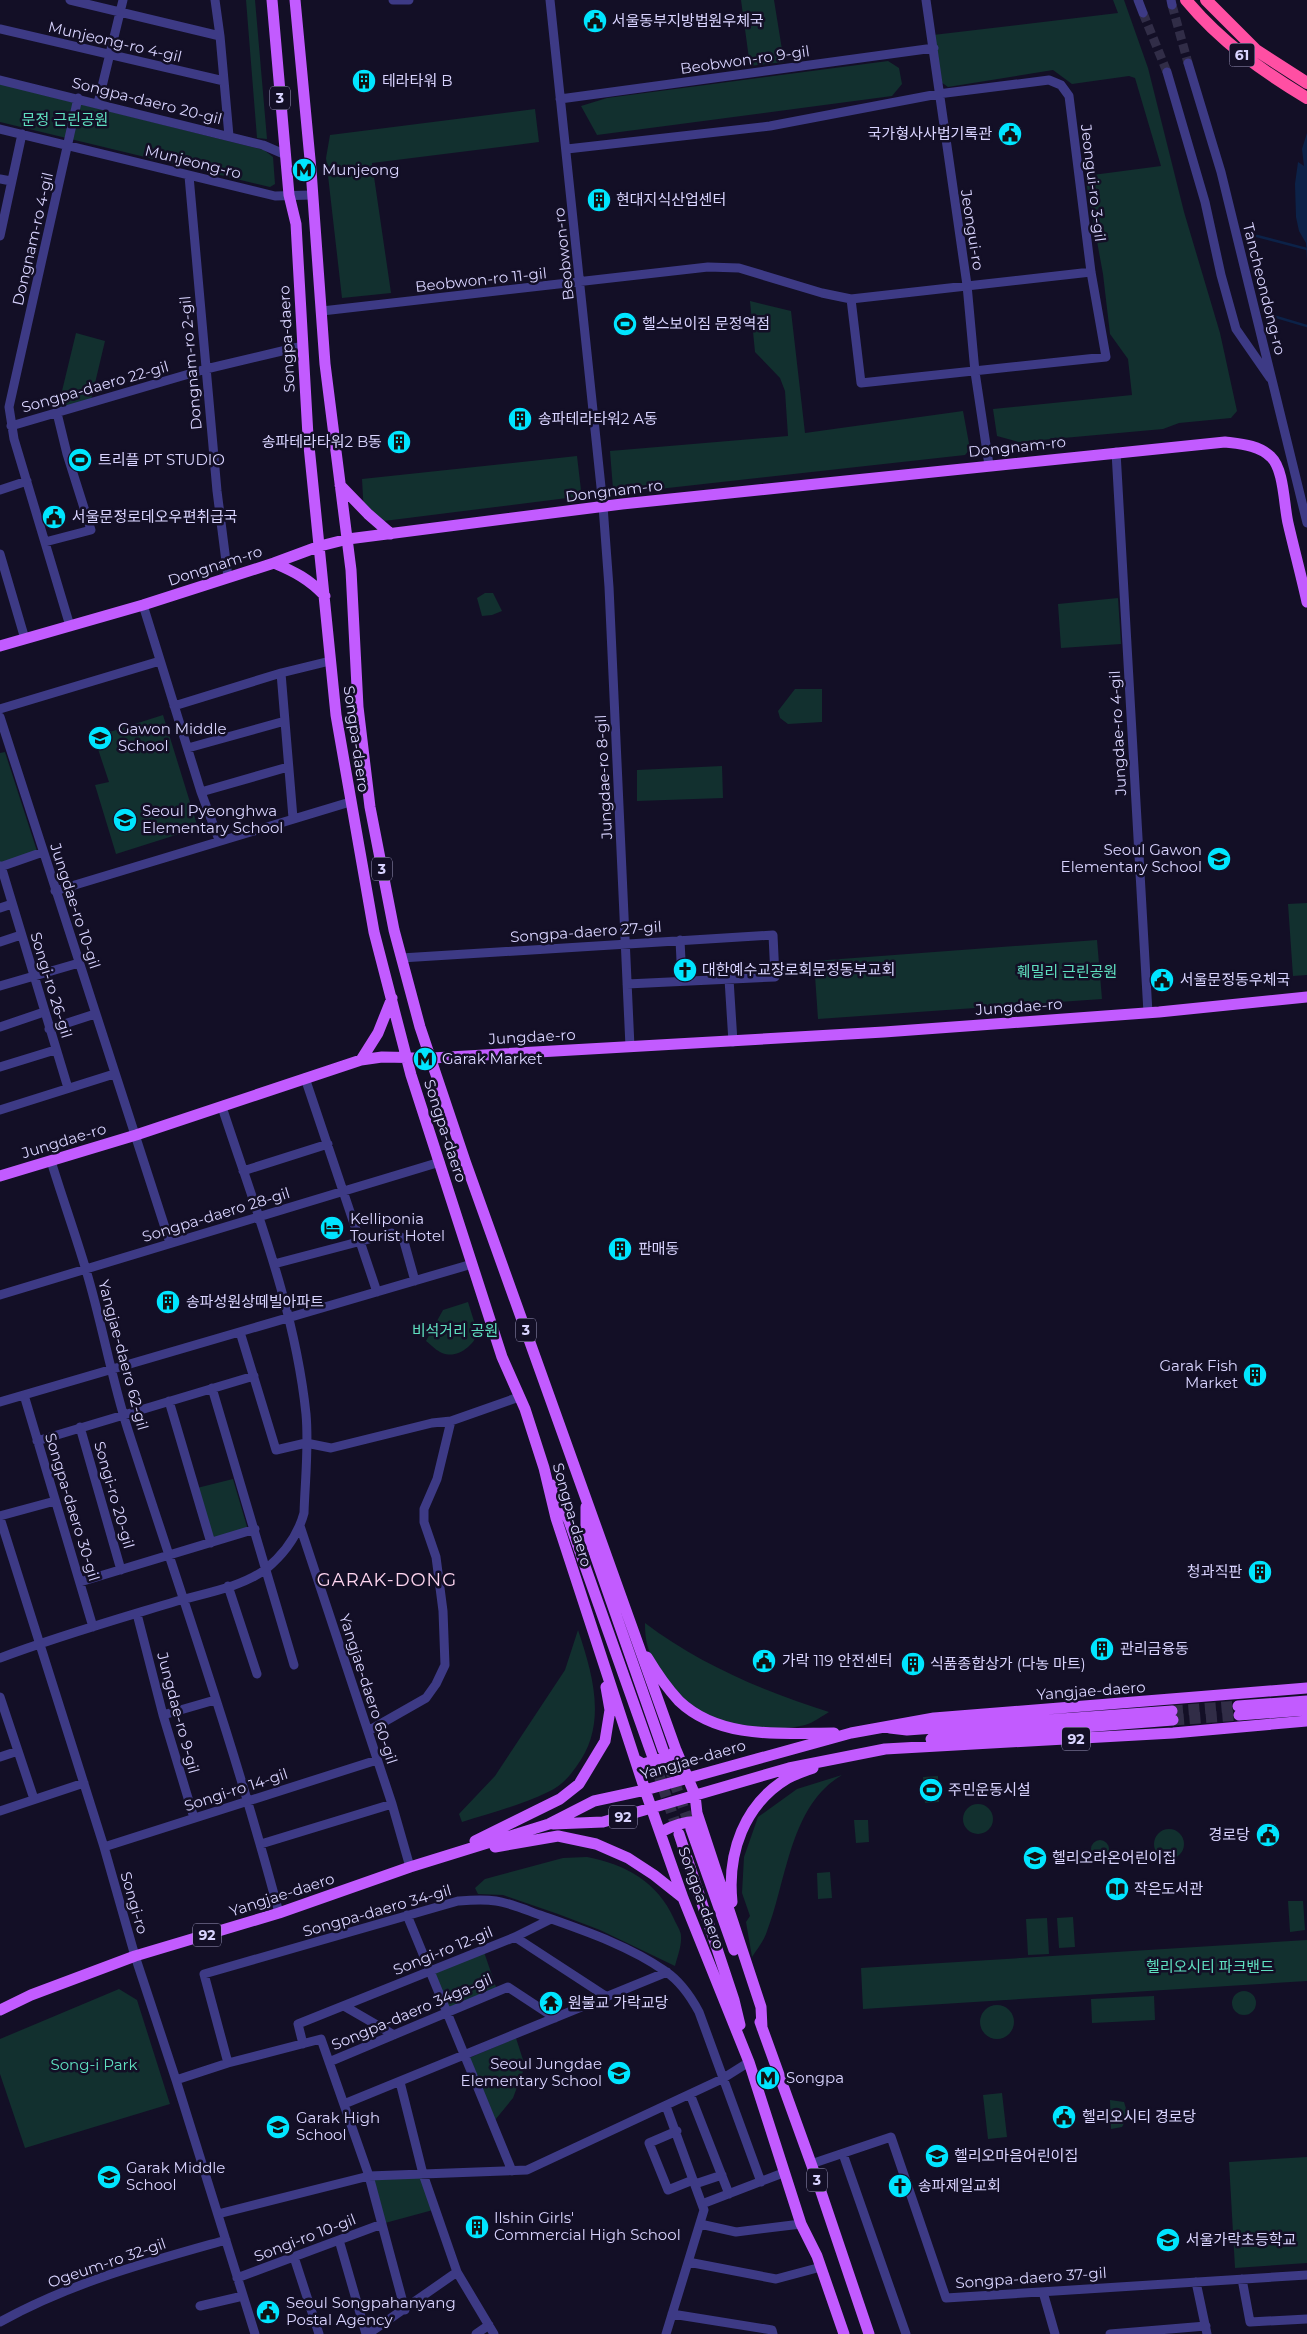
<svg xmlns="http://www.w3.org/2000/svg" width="1307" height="2334" font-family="Montserrat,'Noto Sans KR',sans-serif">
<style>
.green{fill:#12302f}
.water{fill:#0c2248}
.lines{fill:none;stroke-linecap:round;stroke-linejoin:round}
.stream{stroke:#0c2248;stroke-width:2.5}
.minor-tunnel{stroke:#312d47;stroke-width:9;stroke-dasharray:9 4.5;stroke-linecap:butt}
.major-tunnel{stroke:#312d47;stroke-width:11;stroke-dasharray:11 5.5;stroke-linecap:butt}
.minor{stroke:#3d3a85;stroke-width:9}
.major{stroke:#c25bff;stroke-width:11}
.highway{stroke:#ff4fa3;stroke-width:12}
.labels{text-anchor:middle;stroke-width:5;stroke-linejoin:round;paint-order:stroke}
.shield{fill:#130f26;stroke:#9e99be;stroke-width:1}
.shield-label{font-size:14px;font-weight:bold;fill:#d9d4ff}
.poi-label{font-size:15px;fill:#d9d4ff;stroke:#130f26;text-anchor:start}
.street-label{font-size:15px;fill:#d9d4ff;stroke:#130f26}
.park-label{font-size:15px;fill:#5fe0c0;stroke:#130f26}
.quarter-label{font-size:18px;letter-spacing:1px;fill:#ffd6f0;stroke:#130f26}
</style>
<rect width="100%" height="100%" fill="#130f26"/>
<path class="green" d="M246 0H255L267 139 257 138Z
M741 0H774L784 62 750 66Z
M1113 0H1124L1148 68 1184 212 1220 333 1237 411 1231 418 1179 423 1163 429 1019 442 997 436 993 409 1132 395 1128 359 1110 334 1103 274 1085 176 1161 166 1135 78 1129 76 1072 84 1053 70 948 87 938 80 933 35 1118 13Z
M888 61 899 68 902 84 892 96 597 135 581 106 607 98Z
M0 84 264 150 273 157 275 184 270 187 0 122Z
M535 109 539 142 372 163 391 293 342 298 326 158 330 135Z
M750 301 791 311 805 433 963 411 970 449 965 455 623 493 613 489 610 451 788 436 785 391 780 378 755 352Z
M76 333 105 341 91 400 60 408 62 391Z
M577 456 581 490 575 497 376 522 364 514 362 479Z
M485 593H493L502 611 492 615 482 616 477 598Z
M1118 598 1121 644 1061 648 1058 604Z
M795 689H822V722L788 724 780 718 778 711Z
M163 715 198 828 116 854 95 785 109 782 94 737Z
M5 752 37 851 0 864V753Z
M722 766 723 798 637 801V770Z
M1307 903V975L1293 976 1288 904Z
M1097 940 1102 999 818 1019 814 961Z
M468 1302 478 1334C472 1346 458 1359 442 1353 437 1351 431 1345 426 1341L443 1310Z
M233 1479 248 1530 213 1541 197 1488Z
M645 1623C699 1664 765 1692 829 1712 822 1716 813 1723 805 1725 767 1734 712 1728 682 1699 676 1693 672 1685 666 1678 651 1657 645 1649 645 1623Z
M578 1630C593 1675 608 1725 576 1767 569 1777 560 1787 548 1792 521 1805 490 1813 462 1822L459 1814 495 1776 565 1670Z
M842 1775C789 1806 787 1882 766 1934 763 1942 757 1949 752 1957L746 1922 750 1916 742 1893 744 1857 758 1817 797 1789Z
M938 1776 939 1802 925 1803 923 1777Z
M963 1819a15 15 0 1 1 30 0a15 15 0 1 1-30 0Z
M854 1820H868L869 1842 856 1843Z
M1154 1844a15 15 0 1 1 30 0a15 15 0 1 1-30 0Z
M1091 1849a9 9 0 1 1 18 0a9 9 0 1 1-18 0Z
M587 1857C625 1864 658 1882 674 1919 676 1924 681 1931 681 1936 682 1945 677 1958 675 1966L600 1930 558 1914 503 1895 478 1894 475 1888 485 1879 563 1858Z
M830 1872 832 1898 818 1899 817 1873Z
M1288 1901H1303L1305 1930 1290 1932Z
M1073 1917 1075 1947 1059 1948 1057 1918Z
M1047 1918 1049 1954 1028 1955 1026 1919Z
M1307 1940V1981L863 2009 861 1968Z
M484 1952 497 1990 448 2010 433 1973Z
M119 1989 137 2000 170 2104 25 2148 0 2074V2039Z
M1232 2003a12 12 0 1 1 24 0a12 12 0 1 1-24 0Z
M1154 1996 1155 2020 1092 2023 1091 1999Z
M980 2022a17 17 0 1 1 34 0a17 17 0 1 1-34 0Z
M516 2038 525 2066 513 2098 495 2120 469 2058Z
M1002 2093 1007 2137 988 2139 983 2095Z
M1110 2100 1124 2102 1128 2115 1122 2127 1111 2129Z
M1307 2157V2263L1235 2268 1229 2162Z
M422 2178 433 2210 385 2223 372 2179Z"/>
<path class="water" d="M1307 133V261L1306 243 1299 231 1296 217 1295 184 1298 162 1304 166 1302 149Z"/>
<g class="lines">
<path class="stream" d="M1257 236 1307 249
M1273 316 1307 326"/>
<path class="minor-tunnel" d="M1172 5 1188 63
M1143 13 1167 72"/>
<path class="major-tunnel" d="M1172 1711 1238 1706
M1173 1720 1239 1715
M663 1750 691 1829
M652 1755 679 1834"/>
<path class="minor" d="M70 0 220 36
M215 0 220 36 229 136
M393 0H409
M550 0 603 506 609 587 630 1047
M926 0 967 285 975 372 989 465
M1138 0 1143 13
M1171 0 1172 5
M0 29 224 81
M1188 63 1221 172 1307 523
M1167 72 1205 202 1221 275 1236 329 1270 378
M0 80 263 145 286 155
M560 99 934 48
M98 103 123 0
M0 129 275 196 312 195
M567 149 770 126 938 94 1049 80 1061 85 1069 96 1091 272 1106 357 861 383 851 299
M189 176 217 491 228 577
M0 179 11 181
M0 236 22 134
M322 311 708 267 739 268 822 293 851 299 1091 272
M11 426 206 369 303 346
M1116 452 1148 1013
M0 490 27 481
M45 542 91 530 67 454 57 413
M0 554 25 639
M143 605 201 792 219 840
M70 626 14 439 9 407 78 98
M281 673 293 818
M174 706 281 673 330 661
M0 709 160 661
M0 717 170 1243
M188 748 285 721
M201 792 288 767
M1 866 68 1088
M0 867 43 852
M55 891 350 802
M0 908 12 904
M680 940 682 981
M0 942 21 935
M401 958 773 935 775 977 627 984
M729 979 733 1042
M0 986 79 963
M0 1027 44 1012
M49 1029 95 1014
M0 1067 55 1050
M305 1078 377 1292
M0 1110 114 1074
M51 1161C62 1197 75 1233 86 1270 102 1323 111 1377 128 1430 180 1591 236 1750 279 1913
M243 1171 328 1144
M274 1264 392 1233 403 1238 415 1281
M0 1295 440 1162
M240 1332 276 1450 306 1443 331 1448 432 1423 451 1421 519 1397
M212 1388 294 1665
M24 1395 93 1627
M169 1401 211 1543
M0 1402 472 1264
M80 1427 121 1570
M37 1441 254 1376
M0 1516 55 1501
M0 1518 104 1847 135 1956 176 2080 255 2334
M300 1526 392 1804 410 1867
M80 1582 255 1529
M228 1586 257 1674
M137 1614 163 1715 194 1818
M0 1658C58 1636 118 1619 177 1601 206 1593 242 1587 266 1569 284 1554 298 1535 304 1513 305 1481 309 1447 306 1414 295 1308 255 1208 222 1107
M0 1697 34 1799
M163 1715 215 1700
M368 1731 426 1698 436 1684 445 1665 443 1611 436 1557 424 1522V1509L437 1479 451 1421
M0 1757 18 1751
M0 1811 84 1783
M261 1844 392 1804
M104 1847 377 1760
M407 1915 512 2171
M515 1937 607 1997
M344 2006 394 2035
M303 2044 298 2024 515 1937 551 1919
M329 2062 508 1987 555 2018
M228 2063 204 1974 458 1901C471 1900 483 1899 496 1901 510 1903 526 1910 540 1915 582 1930 628 1945 665 1971 680 1981 691 1997 699 2012L761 2182
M176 2080 228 2063 321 2039 369 2176 405 2310
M400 2082 423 2174 457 2272 494 2334
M690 2094 729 2194
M344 2104 667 1972
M677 2131 649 2143 668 2190 693 2180
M843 2154 906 2334
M811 2164 891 2137 946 2298 1307 2275
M695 2184 722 2175
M702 2204 783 2173
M218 2214 369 2176 527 2170 722 2079 749 2062
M700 2224 736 2232 801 2224
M339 2240 366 2334
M294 2257 319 2334
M688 2262 776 2279 821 2267
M237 2278 382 2224
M1242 2279 1250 2322 1307 2319
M1196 2282 1207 2334
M1043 2292 1055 2334
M200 2306 243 2296
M672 2314 772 2330 773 2334
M0 2322C72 2282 148 2262 226 2240
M368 2334 457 2272
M476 2334 489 2325
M666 2334 704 2210 666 2106
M1110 2334 1206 2326"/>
<path class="major" d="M272 0 289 195 296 224 308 436 336 715 374 932 411 1075 502 1357 525 1409 544 1468 556 1518 645 1790 683 1898 749 2062 801 2224 817 2256 844 2334
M295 0 311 170 325 364 351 570 358 707 370 807 394 930 420 1027 465 1161 676 1750 695 1795 697 1813 761 2007 762 2028
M340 485 368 514 391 534
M274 563C295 572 309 579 325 596
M0 646 143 605 274 563 320 546 348 539 622 504 1225 442C1241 444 1259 445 1271 457 1284 469 1284 506 1288 523 1294 549 1301 575 1307 602
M361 1060 378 1033 392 998
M0 1176 136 1135 361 1060 382 1057 432 1058 884 1032 1159 1012 1307 997
M552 1485 569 1521 652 1755
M586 1507V1529L663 1750
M647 1657C656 1672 667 1688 679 1701 720 1740 782 1733 834 1733
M1238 1706 1307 1701
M1239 1715 1307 1710
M890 1728 907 1730 1172 1711
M931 1739 1173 1720
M636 1760 643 1764 670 1756 676 1750
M553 1824 603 1822 789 1768 885 1749 1173 1733 1307 1721
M691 1829 734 1950
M661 1832C671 1826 688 1820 700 1822
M679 1834 734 2000 740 2025
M475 1841 560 1799 579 1784 605 1741 610 1710 606 1687
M495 1847 558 1836 596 1844 628 1858 654 1875 683 1898
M732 1902C727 1853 744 1804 788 1778 796 1774 805 1771 813 1768
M0 2010 31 1995 135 1956 279 1913 410 1867 549 1824 594 1801 645 1790 851 1733 934 1718 1307 1688
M760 2022 816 2177 869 2334"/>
<path class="highway" d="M1186 0C1220 41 1262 71 1307 98
M1206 0 1256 50 1307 83"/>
</g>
<defs>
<g id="civic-disc" transform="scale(1.25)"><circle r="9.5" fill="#00e5ff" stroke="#130f26"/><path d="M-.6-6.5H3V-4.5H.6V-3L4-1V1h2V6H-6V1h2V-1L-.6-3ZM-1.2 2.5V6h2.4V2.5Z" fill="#111"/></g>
<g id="building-disc" transform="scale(1.25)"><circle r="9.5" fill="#00e5ff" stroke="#130f26"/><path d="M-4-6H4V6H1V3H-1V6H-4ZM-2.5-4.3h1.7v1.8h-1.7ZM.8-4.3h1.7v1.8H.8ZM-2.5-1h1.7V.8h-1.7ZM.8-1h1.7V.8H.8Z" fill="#111"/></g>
<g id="metro-disc" transform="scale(1.25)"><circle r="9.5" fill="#00e5ff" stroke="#130f26"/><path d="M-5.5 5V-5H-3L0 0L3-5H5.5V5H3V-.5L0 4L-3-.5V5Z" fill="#111"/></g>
<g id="stadium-disc" transform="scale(1.25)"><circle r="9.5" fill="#00e5ff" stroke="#130f26"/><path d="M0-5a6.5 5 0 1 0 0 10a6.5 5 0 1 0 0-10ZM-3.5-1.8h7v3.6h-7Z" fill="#111"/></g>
<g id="school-disc" transform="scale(1.25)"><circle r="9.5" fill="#00e5ff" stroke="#130f26"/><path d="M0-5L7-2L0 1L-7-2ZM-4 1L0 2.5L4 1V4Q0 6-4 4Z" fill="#111"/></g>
<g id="church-disc" transform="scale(1.25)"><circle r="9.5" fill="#00e5ff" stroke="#130f26"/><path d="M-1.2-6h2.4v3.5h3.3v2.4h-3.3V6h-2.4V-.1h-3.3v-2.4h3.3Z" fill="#111"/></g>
<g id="hotel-disc" transform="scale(1.25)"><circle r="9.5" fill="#00e5ff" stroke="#130f26"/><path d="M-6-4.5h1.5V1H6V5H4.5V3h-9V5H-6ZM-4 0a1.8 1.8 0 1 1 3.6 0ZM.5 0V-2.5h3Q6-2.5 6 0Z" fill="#111"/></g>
<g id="library-disc" transform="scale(1.25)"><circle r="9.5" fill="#00e5ff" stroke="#130f26"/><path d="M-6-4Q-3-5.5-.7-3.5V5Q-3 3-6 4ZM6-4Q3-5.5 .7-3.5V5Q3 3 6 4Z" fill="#111"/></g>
<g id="temple-disc" transform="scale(1.25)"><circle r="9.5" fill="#00e5ff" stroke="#130f26"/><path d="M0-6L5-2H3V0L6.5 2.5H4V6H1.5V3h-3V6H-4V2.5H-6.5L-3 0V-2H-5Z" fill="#111"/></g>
</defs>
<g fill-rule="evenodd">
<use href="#civic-disc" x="595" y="21"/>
<use href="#building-disc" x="364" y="81"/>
<use href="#civic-disc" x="1010" y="134"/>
<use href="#metro-disc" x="304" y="170"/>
<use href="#building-disc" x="599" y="200"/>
<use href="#stadium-disc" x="625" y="324"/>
<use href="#building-disc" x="520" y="419"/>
<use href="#building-disc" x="399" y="442"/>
<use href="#stadium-disc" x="80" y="460"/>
<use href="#civic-disc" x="54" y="517"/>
<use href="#school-disc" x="100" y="738"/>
<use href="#school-disc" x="125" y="820"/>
<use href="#school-disc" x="1219" y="859"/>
<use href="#church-disc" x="685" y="970"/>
<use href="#civic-disc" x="1162" y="980"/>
<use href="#metro-disc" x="425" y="1059"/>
<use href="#hotel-disc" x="332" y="1228"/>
<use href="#building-disc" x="620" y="1249"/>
<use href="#building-disc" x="168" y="1302"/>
<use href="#building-disc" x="1255" y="1375"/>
<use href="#building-disc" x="1260" y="1572"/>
<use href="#building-disc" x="1102" y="1649"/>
<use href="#civic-disc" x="764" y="1661"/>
<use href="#building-disc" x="913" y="1664"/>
<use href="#stadium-disc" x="931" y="1790"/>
<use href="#civic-disc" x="1268" y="1835"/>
<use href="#school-disc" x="1035" y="1858"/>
<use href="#library-disc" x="1117" y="1889"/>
<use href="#temple-disc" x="551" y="2003"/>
<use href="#school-disc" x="619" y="2073"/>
<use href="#metro-disc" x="768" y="2078"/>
<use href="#civic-disc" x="1064" y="2117"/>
<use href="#school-disc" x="278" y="2127"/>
<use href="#school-disc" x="937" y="2156"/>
<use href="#school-disc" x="109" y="2177"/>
<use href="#church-disc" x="900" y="2186"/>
<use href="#building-disc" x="477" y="2227"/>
<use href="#school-disc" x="1168" y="2240"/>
<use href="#civic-disc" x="268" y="2312"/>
</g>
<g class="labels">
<g class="shield">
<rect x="1229.5" y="43.5" width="25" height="23" rx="4"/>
<rect x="270" y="86.5" width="20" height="23" rx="4"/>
<rect x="372" y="857.5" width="20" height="23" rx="4"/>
<rect x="516" y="1318.5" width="20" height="23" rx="4"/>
<rect x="1062" y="1727.5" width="28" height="23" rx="4"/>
<rect x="609" y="1805.5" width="28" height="23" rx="4"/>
<rect x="193" y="1923.5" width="28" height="23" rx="4"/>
<rect x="807" y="2168.5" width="20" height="23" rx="4"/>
</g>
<g class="shield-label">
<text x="1242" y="60">61</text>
<text x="280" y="103">3</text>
<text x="382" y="874">3</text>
<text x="526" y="1335">3</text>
<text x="1076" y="1744">92</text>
<text x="623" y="1822">92</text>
<text x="207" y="1940">92</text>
<text x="817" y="2185">3</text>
</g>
<g class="poi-label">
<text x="612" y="26">서울동부지방법원우체국</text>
<text x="382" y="86">테라타워 B</text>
<text x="992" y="139" text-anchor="end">국가형사사법기록관</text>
<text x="322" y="175">Munjeong</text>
<text x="616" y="205">현대지식산업센터</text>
<text x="642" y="329">헬스보이짐 문정역점</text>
<text x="538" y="424">송파테라타워2 A동</text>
<text x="382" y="447" text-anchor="end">송파테라타워2 B동</text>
<text x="98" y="465">트리플 PT STUDIO</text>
<text x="72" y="522">서울문정로데오우편취급국</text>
<text x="118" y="734">Gawon Middle<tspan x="118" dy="17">School</tspan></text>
<text x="142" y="816">Seoul Pyeonghwa<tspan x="142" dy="17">Elementary School</tspan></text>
<text x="1202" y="855" text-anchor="end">Seoul Gawon<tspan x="1202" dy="17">Elementary School</tspan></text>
<text x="702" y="975">대한예수교장로회문정동부교회</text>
<text x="1180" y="985">서울문정동우체국</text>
<text x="442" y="1064">Garak Market</text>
<text x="350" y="1224">Kelliponia<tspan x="350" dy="17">Tourist Hotel</tspan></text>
<text x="638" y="1254">판매동</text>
<text x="186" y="1307">송파성원상떼빌아파트</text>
<text x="1238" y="1371" text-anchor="end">Garak Fish<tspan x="1238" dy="17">Market</tspan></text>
<text x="1242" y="1577" text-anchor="end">청과직판</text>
<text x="1120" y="1654">관리금융동</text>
<text x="782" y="1666">가락 119 안전센터</text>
<text x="930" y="1669">식품종합상가 (다농 마트)</text>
<text x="948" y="1795">주민운동시설</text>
<text x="1250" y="1840" text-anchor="end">경로당</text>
<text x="1052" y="1863">헬리오라온어린이집</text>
<text x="1134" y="1894">작은도서관</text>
<text x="568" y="2008">원불교 가락교당</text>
<text x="602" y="2069" text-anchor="end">Seoul Jungdae<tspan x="602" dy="17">Elementary School</tspan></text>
<text x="786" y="2083">Songpa</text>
<text x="1082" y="2122">헬리오시티 경로당</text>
<text x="296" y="2123">Garak High<tspan x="296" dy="17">School</tspan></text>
<text x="954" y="2161">헬리오마음어린이집</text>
<text x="126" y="2173">Garak Middle<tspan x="126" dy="17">School</tspan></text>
<text x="918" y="2191">송파제일교회</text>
<text x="494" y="2223">Ilshin Girls'<tspan x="494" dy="17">Commercial High School</tspan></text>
<text x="1186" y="2245">서울가락초등학교</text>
<text x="286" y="2308">Seoul Songpahanyang<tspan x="286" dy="17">Postal Agency</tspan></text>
</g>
<g class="street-label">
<text transform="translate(115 42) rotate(13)" y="5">Munjeong-ro 4-gil</text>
<text transform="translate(745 60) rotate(-8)" y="5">Beobwon-ro 9-gil</text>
<text transform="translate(147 101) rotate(14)" y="5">Songpa-daero 20-gil</text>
<text transform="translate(193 162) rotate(14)" y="5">Munjeong-ro</text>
<text transform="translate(1093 183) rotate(83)" y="5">Jeongui-ro 3-gil</text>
<text transform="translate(972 230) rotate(81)" y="5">Jeongui-ro</text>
<text transform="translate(33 239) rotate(-77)" y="5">Dongnam-ro 4-gil</text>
<text transform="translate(564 254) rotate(-96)" y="5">Beobwon-ro</text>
<text transform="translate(481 280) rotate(-6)" y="5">Beobwon-ro 11-gil</text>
<text transform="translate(1264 289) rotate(76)" y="5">Tancheondong-ro</text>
<text transform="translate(287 339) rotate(-93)" y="5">Songpa-daero</text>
<text transform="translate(191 363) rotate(-95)" y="5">Dongnam-ro 2-gil</text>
<text transform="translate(95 387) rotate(-16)" y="5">Songpa-daero 22-gil</text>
<text transform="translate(1017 447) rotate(-6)" y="5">Dongnam-ro</text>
<text transform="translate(614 491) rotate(-7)" y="5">Dongnam-ro</text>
<text transform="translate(215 566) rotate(-18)" y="5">Dongnam-ro</text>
<text transform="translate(1118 733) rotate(-93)" y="5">Jungdae-ro 4-gil</text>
<text transform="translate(356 739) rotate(82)" y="5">Songpa-daero</text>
<text transform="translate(604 777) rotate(-93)" y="5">Jungdae-ro 8-gil</text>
<text transform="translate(75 906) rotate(72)" y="5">Jungdae-ro 10-gil</text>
<text transform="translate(586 932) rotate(-4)" y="5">Songpa-daero 27-gil</text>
<text transform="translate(51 985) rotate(73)" y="5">Songi-ro 26-gil</text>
<text transform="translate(1019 1007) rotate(-4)" y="5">Jungdae-ro</text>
<text transform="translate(532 1037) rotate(-3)" y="5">Jungdae-ro</text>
<text transform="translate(445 1131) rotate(72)" y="5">Songpa-daero</text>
<text transform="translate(64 1141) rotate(-17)" y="5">Jungdae-ro</text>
<text transform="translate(216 1215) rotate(-17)" y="5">Songpa-daero 28-gil</text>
<text transform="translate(123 1355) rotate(75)" y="5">Yangjae-daero 62-gil</text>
<text transform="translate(114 1495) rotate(74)" y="5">Songi-ro 20-gil</text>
<text transform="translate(72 1507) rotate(73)" y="5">Songpa-daero 30-gil</text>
<text transform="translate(572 1515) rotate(74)" y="5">Songpa-daero</text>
<text transform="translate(368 1689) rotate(72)" y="5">Yangjae-daero 60-gil</text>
<text transform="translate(1091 1691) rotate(-4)" y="5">Yangjae-daero</text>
<text transform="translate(178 1713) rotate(75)" y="5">Jungdae-ro 9-gil</text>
<text transform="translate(693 1760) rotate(-16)" y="5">Yangjae-daero</text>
<text transform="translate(236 1790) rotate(-18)" y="5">Songi-ro 14-gil</text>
<text transform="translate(282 1895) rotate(-18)" y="5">Yangjae-daero</text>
<text transform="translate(701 1898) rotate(70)" y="5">Songpa-daero</text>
<text transform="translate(134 1903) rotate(74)" y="5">Songi-ro</text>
<text transform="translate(377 1911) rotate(-16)" y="5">Songpa-daero 34-gil</text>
<text transform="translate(443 1951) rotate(-22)" y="5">Songi-ro 12-gil</text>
<text transform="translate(412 2012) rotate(-23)" y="5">Songpa-daero 34ga-gil</text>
<text transform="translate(305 2238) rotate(-21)" y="5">Songi-ro 10-gil</text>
<text transform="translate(107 2263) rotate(-19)" y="5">Ogeum-ro 32-gil</text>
<text transform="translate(1031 2278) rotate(-4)" y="5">Songpa-daero 37-gil</text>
</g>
<g class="park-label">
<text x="65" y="125">문정 근린공원</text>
<text x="1067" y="977">훼밀리 근린공원</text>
<text x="455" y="1336">비석거리 공원</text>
<text x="1210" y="1972">헬리오시티 파크밴드</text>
<text x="94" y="2070">Song-i Park</text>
</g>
<g class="quarter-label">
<text x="387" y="1586">GARAK-DONG</text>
</g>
</g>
</svg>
